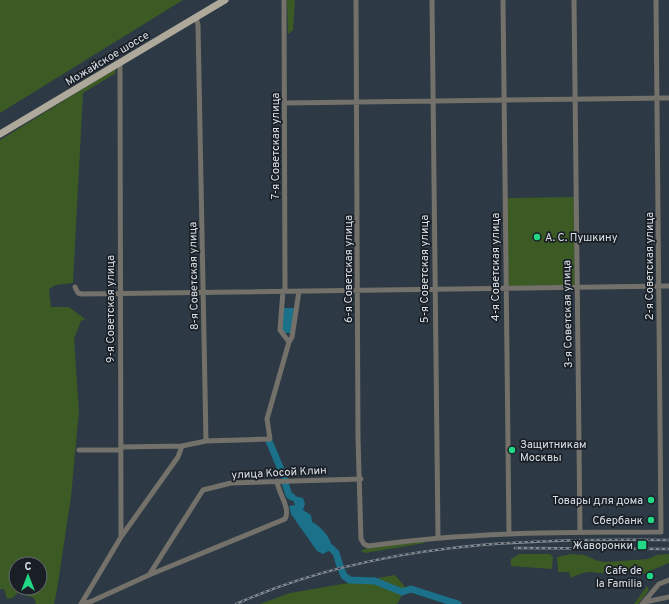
<svg xmlns="http://www.w3.org/2000/svg" width="669" height="604" font-family="Overpass,sans-serif">
<style>
.green{fill:#3b5a24;fill-rule:evenodd}
.water{fill:#1a7189}
.lines{fill:none;stroke-linecap:round;stroke-linejoin:round}
.river{stroke:#1a7189;stroke-width:7}
.minor{stroke:#73716a;stroke-width:5}
.major{stroke:#aea99a;stroke-width:7}
.rail-casing{stroke:#818b94;stroke-width:2.5}
.rail{stroke:#1a1f25;stroke-width:1;stroke-dasharray:3;stroke-linecap:butt}
.poi-dot{fill:#22d887;stroke:#1a1f25;stroke-width:1.5}
.labels{text-anchor:middle;stroke-width:3.5;stroke-linejoin:round;paint-order:stroke}
.street-label{font-size:11px;fill:#d8e0e7;stroke:#1a1f25}
.poi-label{font-size:11px;fill:#d8e0e7;stroke:#1a1f25;text-anchor:end}
</style>
<rect width="100%" height="100%" fill="#2d3944"/>
<path class="green" d="M0 0H183L0 113Z
M287 0H295L293 30 288 34Z
M115 69 116 73 83 93 73 283 56 285 49 289 51 307H69L85 319 81 321 74 339 79 411 71 497 57 590 54 604H36L34 598 17 593 13 598 7 599 4 589H0V140ZM16 564H40V588H16Z
M574 197 575 285 508 286 507 198Z
M423 541 425 543 365 553 361 551 364 549Z
M520 554H550L553 557 552 569 511 566V559Z
M571 554 584 555 598 561 606 562 648 559 657 555 669 554V563L643 574 630 572 597 573C588 570 579 574 571 578L569 572H558L557 557Z
M395 575 406 588 397 604H260L290 593Z
M647 586 649 590 638 604H634Z"/>
<path class="water" d="M284 308H294L291 333H283L281 327Z
M294 496 303 498 305 504 303 510 311 515 312 522C322 527 329 536 332 546L330 550 323 554 317 551 291 514 289 506 295 505 292 497Z"/>
<g class="lines">
<path class="river" d="M269 441 285 479
M285 483 289 495 292 497
M331 548 336 553 340 566
M342 571 344 576 350 580 375 581 402 592 411 589 458 604"/>
<path class="minor" d="M284 0 285 291
M356 0 358 438 361 539 364 544 368 546C466 532 563 532 661 532L656 0
M432 0 438 537
M503 0 509 534
M574 0 580 532
M120 63 121 537
M285 103 669 98
M75 287 78 293 82 294 669 286
M289 342 292 337 299 291
M206 441 270 439 267 419 289 342 280 330 283 291
M121 447 182 446 206 441 198 25 196 17
M79 450H121
M149 575 203 490 231 483 361 479
M645 602 669 597
M81 604 90 602 149 575 285 519C291 508 278 493 277 481
M81 604 121 537 178 457 182 446
M642 604 659 584 669 580"/>
<path class="major" d="M0 134 225 0"/>
<g class="rail-casing">
<path id="rail" d="M515 548 669 549
M236 604C372 543 523 538 669 540"/>
</g>
<use href="#rail" class="rail"/>
</g>
<g class="poi-dot">
<circle cx="537" cy="237" r="4"/>
<circle cx="512" cy="450" r="4"/>
<circle cx="651" cy="500" r="4"/>
<circle cx="651" cy="520" r="4"/>
<rect x="637" y="540" width="10" height="10" rx="2"/>
<circle cx="650" cy="576" r="4"/>
</g>
<g class="labels">
<g class="street-label">
<text transform="translate(107 58) rotate(-31)" y="4">Можайское шоссе</text>
<text transform="translate(275 146) rotate(-90)" y="4">7-я Советская улица</text>
<text transform="translate(649 266) rotate(-90)" y="4">2-я Советская улица</text>
<text transform="translate(495 267) rotate(-90)" y="4">4-я Советская улица</text>
<text transform="translate(348 269) rotate(-90)" y="4">6-я Советская улица</text>
<text transform="translate(424 269) rotate(-90)" y="4">5-я Советская улица</text>
<text transform="translate(193 276) rotate(-91)" y="4">8-я Советская улица</text>
<text transform="translate(110 309) rotate(-90)" y="4">9-я Советская улица</text>
<text transform="translate(567 314) rotate(-91)" y="4">3-я Советская улица</text>
<text transform="translate(279 472) rotate(-3)" y="4">улица Косой Клин</text>
</g>
<g class="poi-label">
<text x="545" y="241" text-anchor="start">А. С. Пушкину</text>
<text x="520" y="448" text-anchor="start">Защитникам<tspan x="520" dy="13">Москвы</tspan></text>
<text x="643" y="504">Товары для дома</text>
<text x="643" y="524">Сбербанк</text>
<text x="633" y="549">Жаворонки</text>
<text x="642" y="574">Cafe de<tspan x="642" dy="13">la Familia</tspan></text>
</g>
</g>
<g transform="translate(28 576)"><circle r="19" fill="#1a1f25" stroke="#666c73"/>
<path d="M0-3L7 15L0 10L-7 15Z" fill="#22d887"/>
<text y="-6" font-size="11" font-weight="bold" text-anchor="middle" fill="#d8e0e7">С</text>
</g>
</svg>
